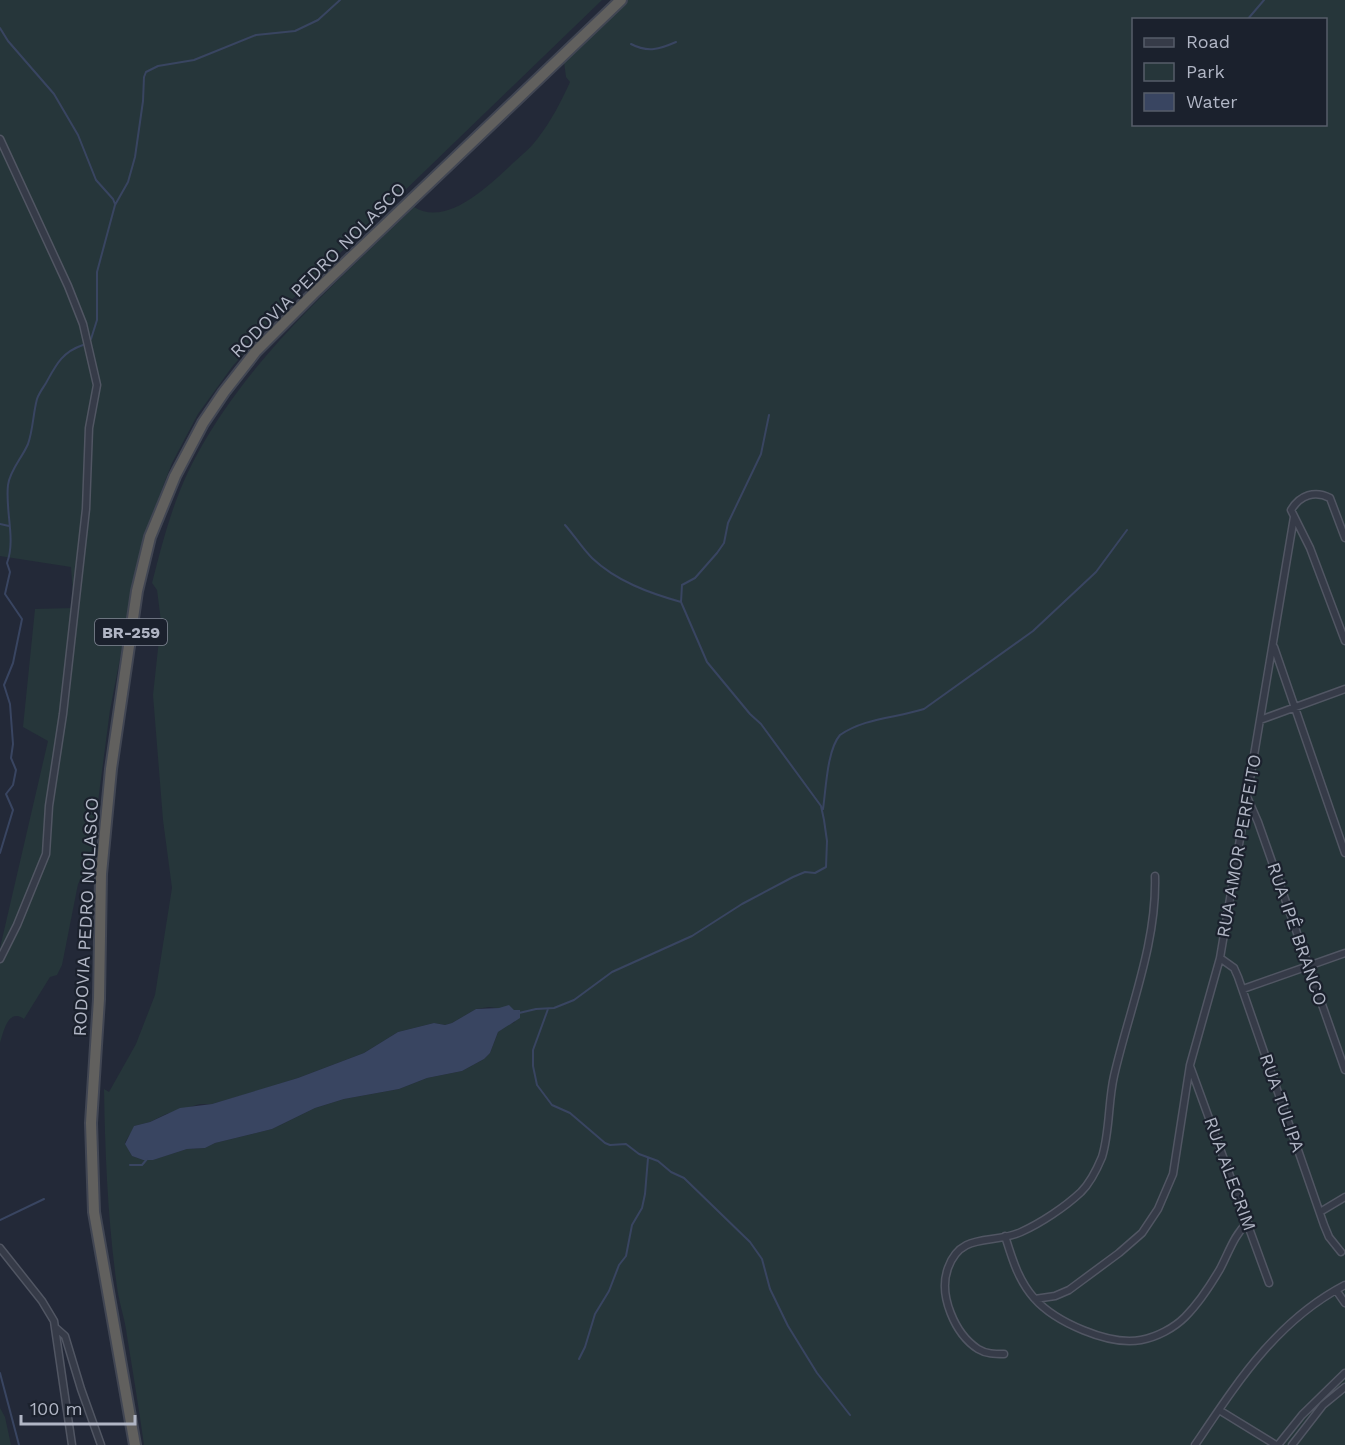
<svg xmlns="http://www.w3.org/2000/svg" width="1345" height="1445" font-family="'Work Sans',sans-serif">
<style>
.green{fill:#26363a;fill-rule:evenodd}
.water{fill:#394561}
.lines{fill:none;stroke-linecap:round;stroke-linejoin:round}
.stream{stroke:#394561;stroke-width:2}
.minor-casing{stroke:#515663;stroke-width:9}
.trunk-casing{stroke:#414653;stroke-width:14}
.minor{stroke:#363b48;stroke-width:6}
.trunk{stroke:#61605e;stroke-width:10}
.labels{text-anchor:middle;stroke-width:4.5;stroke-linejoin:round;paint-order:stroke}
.shield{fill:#1b212d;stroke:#848997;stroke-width:1.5}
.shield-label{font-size:16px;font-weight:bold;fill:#b1b6c5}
.street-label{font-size:18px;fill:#b1b6c5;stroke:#1b212d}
</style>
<rect width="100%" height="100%" fill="#232938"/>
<path class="green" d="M0 0H602L279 312 232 367 198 414 172 463 157 502 137 571 110 710 90 863 78 884 62 965 57 975 50 977 24 1019C8 1008 4 1031 0 1043V948L48 741 23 727 35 609 74 608 71 567 0 556Z
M627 0H1345V1445H144C139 1409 133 1373 127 1336 125 1319 119 1303 117 1287 108 1222 105 1155 104 1089L109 1092 136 1044 155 995 172 888 163 820 153 695 161 621 157 590 152 583C162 544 171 508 188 472 240 365 331 288 414 207 446 227 486 188 509 167 518 158 530 149 538 138 551 121 561 102 570 82L566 77 564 62ZM1134 20H1326V124H1134ZM489 1007 514 1010 515 1022 508 1025 498 1032 490 1053 484 1059 462 1071 427 1078 399 1089 344 1099 315 1108 272 1129 215 1143 205 1148 187 1149 152 1160H143L132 1156 125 1143C127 1137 133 1132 134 1126L150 1122 166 1114 200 1104H212L240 1096 298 1078 364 1053 398 1032 434 1023 445 1025 452 1023 476 1009Z
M0 1408 5 1417 11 1445H0Z"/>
<path class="water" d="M509 1005 514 1010H520V1018L498 1032 490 1053 484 1059 462 1071 427 1078 399 1089 344 1099 315 1108 272 1129 215 1143 205 1148 187 1149 153 1160H143L132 1156 125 1144 134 1126 150 1122 180 1108 212 1104 298 1078 364 1053 398 1032 434 1023 445 1025 452 1023 476 1009 499 1008Z"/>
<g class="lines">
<path class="stream" d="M1247 20 1264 0
M0 28 8 41 54 94 78 135 96 180 113 199 115 204
M631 44C648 53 660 49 676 42
M91 339 97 320V272L115 205 128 182 135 157 143 101 144 77 146 72 158 66 194 60 256 35 295 31 318 20 340 0
M0 524 9 526
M565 525C574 535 582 548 592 558 616 581 649 593 681 602
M823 809C826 789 827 750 840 735 864 718 896 718 924 709L1033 631 1096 572 1127 530
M0 853 13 810 6 794 13 785 16 770 11 758 13 744 10 704 4 685 13 663 22 619 5 594 10 572 7 563C16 539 5 511 8 485 10 470 22 458 28 444 33 430 33 414 37 399 39 393 43 388 46 383 56 365 62 352 83 345
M548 1009 533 1050V1066L537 1085 552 1105 570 1113 605 1143 610 1145 626 1144 639 1154 658 1161 671 1172 684 1178 750 1242 762 1259 770 1289 788 1326 817 1373 850 1415
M519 1013 536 1009 554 1008 574 1000 612 972 692 936 742 904 793 877 805 872 815 873 826 867 827 841 824 820 821 806 761 724 750 714 707 662 681 602 682 585 695 578 717 553 724 543 728 523 761 454 769 415
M130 1165H142L147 1159
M0 1220 44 1199
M579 1359 585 1347 595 1314 609 1291 619 1265 626 1256 632 1225 642 1208 645 1194 648 1158
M0 1373 19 1445"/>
<g class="minor-casing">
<path id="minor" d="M0 139 68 286 83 324 97 385 89 428 86 509 63 714 49 806 46 854 17 925 0 959
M1345 538 1330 498C1315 490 1300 495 1291 510L1310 548 1345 641
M1274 647 1345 853
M1260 720 1345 689
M1248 799 1258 822 1345 1070
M1220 958 1234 968 1238 977 1324 1225 1329 1237 1341 1252
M1243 989 1345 953
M1190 1066 1269 1283
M1320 1212 1345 1197
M1005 1236C1012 1258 1018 1280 1034 1298 1055 1322 1109 1346 1141 1340 1157 1337 1174 1328 1185 1317 1199 1303 1210 1286 1220 1269 1229 1252 1234 1235 1248 1222
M0 1248 42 1301 54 1321 72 1445
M1336 1290 1345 1303
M1035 1299 1055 1296 1069 1290 1119 1253 1142 1233 1158 1209 1173 1174 1190 1065 1220 958 1294 517
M56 1328 65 1336 81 1389 101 1445
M1004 1354C995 1354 986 1354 978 1349 955 1334 938 1295 948 1268 961 1231 993 1245 1021 1232 1041 1223 1065 1207 1081 1192 1091 1182 1097 1169 1102 1157 1110 1131 1108 1102 1114 1076 1129 1010 1157 944 1155 876
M1219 1410 1276 1445
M1195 1445C1237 1383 1276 1321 1345 1285
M1278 1445 1302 1415 1345 1373
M1292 1445 1323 1405 1345 1387"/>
</g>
<g class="trunk-casing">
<path id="trunk" d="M135 1445 94 1212 91 1123 99 999 101 874 111 769 137 591 150 537 175 476 203 423 224 392 256 351 313 294 621 0"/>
</g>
<use href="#minor" class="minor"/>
<use href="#trunk" class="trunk"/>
</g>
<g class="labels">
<rect class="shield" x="95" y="619" width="72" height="26" rx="4.5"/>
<g class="shield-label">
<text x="131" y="638">BR-259</text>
</g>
<g class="street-label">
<text transform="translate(318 270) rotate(-45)" y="6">RODOVIA PEDRO NOLASCO</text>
<text transform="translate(1239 846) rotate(-80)" y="6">RUA AMOR PERFEITO</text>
<text transform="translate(86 917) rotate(-87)" y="6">RODOVIA PEDRO NOLASCO</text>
<text transform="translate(1297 934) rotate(71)" y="6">RUA IPÊ BRANCO</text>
<text transform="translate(1282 1103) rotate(71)" y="6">RUA TULIPA</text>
<text transform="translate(1230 1174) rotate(70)" y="6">RUA ALECRIM</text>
</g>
</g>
<rect x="1132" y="18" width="195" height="108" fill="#1b212d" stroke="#575d6a" stroke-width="1.5"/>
<rect x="1144" y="38" width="30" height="9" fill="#363b48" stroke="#575d6a" stroke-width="1.5"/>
<text x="1186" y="48" font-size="18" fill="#b1b6c5">Road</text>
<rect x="1144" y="63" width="30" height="18" fill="#26363a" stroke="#575d6a" stroke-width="1.5"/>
<text x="1186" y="78" font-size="18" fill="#b1b6c5">Park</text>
<rect x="1144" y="93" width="30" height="18" fill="#394561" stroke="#575d6a" stroke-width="1.5"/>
<text x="1186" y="108" font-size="18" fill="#b1b6c5">Water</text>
<path d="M21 1415v9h114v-9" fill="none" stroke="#b1b6c5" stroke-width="3"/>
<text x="30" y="1415" font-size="18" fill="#b1b6c5" stroke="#1b212d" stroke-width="4.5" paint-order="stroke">100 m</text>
</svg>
